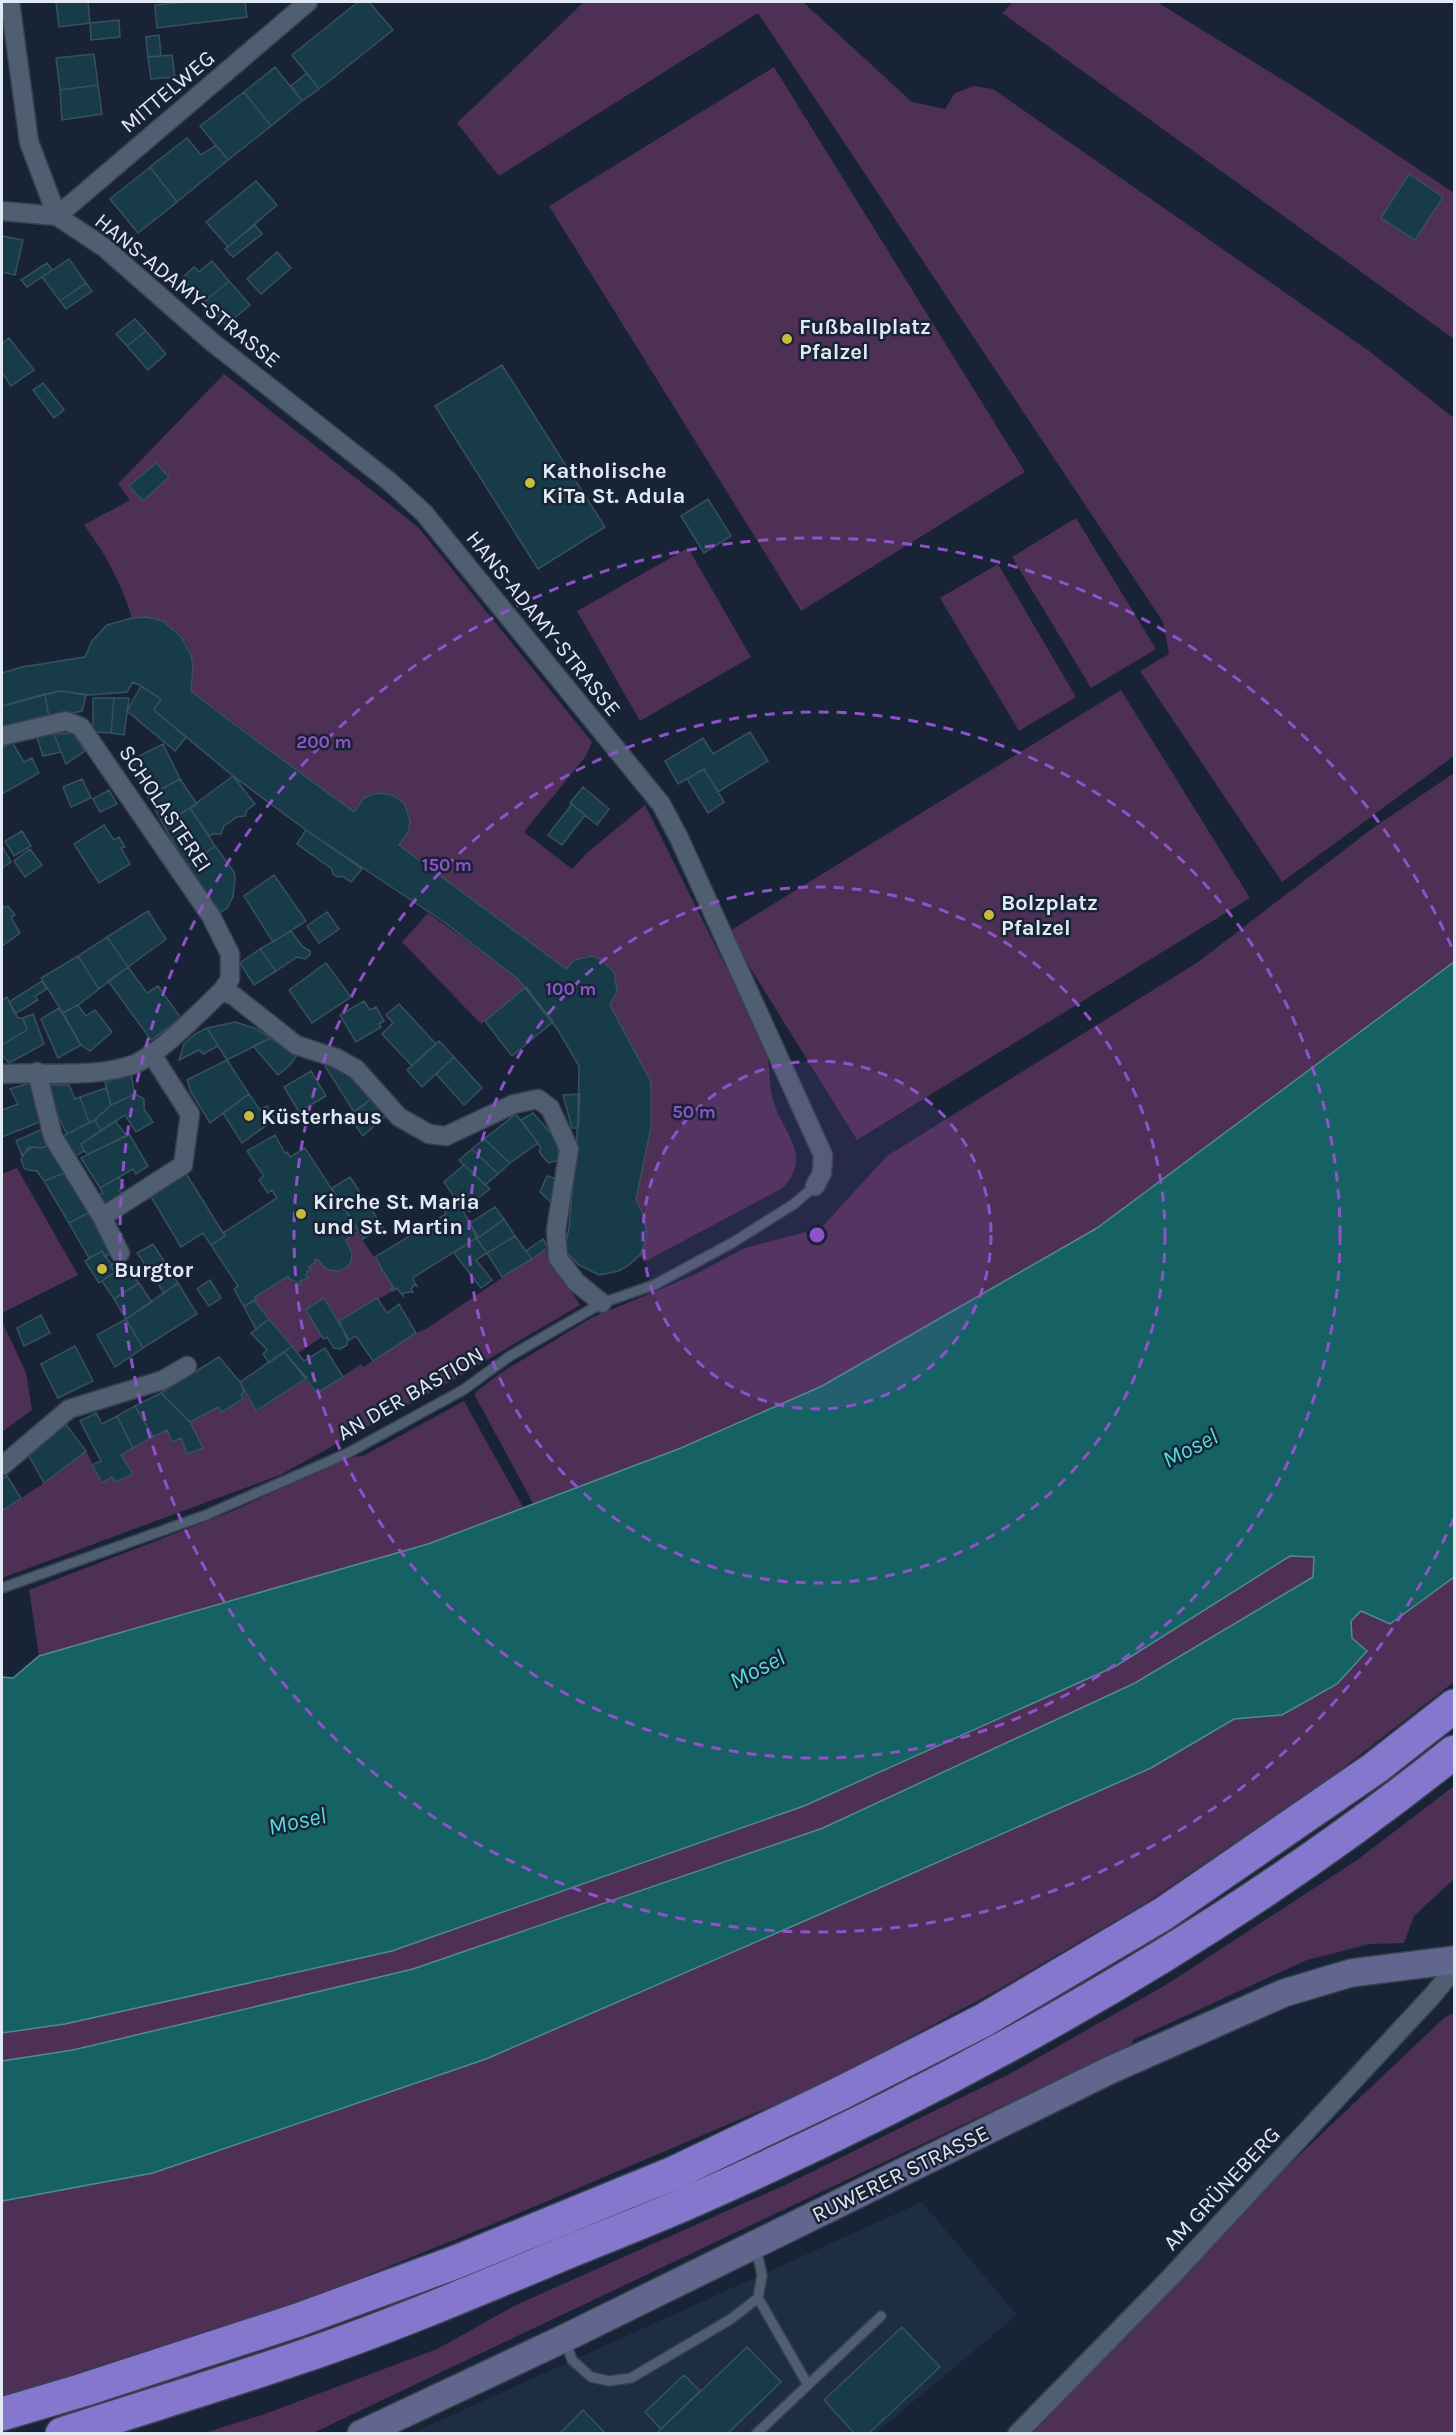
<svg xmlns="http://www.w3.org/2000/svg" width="1456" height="2435" font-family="Karla,sans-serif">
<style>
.built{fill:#1d2d44}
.green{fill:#4e2f55}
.water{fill:#166163;stroke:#538a8f;stroke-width:1.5}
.building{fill:#183b49;stroke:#37515d;stroke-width:1.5}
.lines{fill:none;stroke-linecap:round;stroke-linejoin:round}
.lane-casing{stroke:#394150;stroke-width:12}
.street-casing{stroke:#394150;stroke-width:21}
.secondary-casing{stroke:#394150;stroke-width:30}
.highway-casing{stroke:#394150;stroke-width:36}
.lane{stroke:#505e72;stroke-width:9}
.street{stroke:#505e72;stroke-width:18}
.secondary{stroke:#60668d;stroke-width:27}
.highway{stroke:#8577cd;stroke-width:33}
.ring{fill:none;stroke:#8f52ca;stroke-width:3;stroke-dasharray:10 8}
.poi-dot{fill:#c6bc3c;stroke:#182435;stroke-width:2}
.labels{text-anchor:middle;stroke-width:5;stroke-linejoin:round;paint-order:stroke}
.street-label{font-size:22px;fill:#e1e9f5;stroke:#182435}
.poi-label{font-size:22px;font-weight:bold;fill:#e1e9f5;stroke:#182435;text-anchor:start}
.water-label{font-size:24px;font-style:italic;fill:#53dcdf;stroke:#182435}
.centre{fill:#8f52ca;stroke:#182435;stroke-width:3}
.ring-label{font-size:18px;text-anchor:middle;font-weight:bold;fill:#8f52ca;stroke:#182435;stroke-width:5;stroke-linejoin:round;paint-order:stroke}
</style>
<rect width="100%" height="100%" fill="#182435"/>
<path class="built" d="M922 2202 1017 2315 876 2433 532 2434 530 2429 531 2433 410 2434Z"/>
<path class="green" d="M584 2H803L912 102 945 109 955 93 974 86 993 89 1369 351 1454 418V756L1282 882 1140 671 1169 654 1163 622 758 13 499 176 457 123Z
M1013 2H1157L1307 95 1454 193V339L1002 13Z
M774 67 1025 472 801 611 549 206Z
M224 374 418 527 592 742 586 756 524 832 572 869 587 853 645 805 765 1045C771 1062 768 1079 772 1096 779 1130 817 1156 781 1189L644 1262 640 1255C650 1236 649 1218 636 1200L651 1127V1082L610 1005C632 973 592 936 566 969L399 845C433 803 376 771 354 812L191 691C192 683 194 674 193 666 191 633 162 616 132 618 122 584 105 553 84 525L130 500 118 484Z
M1076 518 1156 649 1091 688 1012 557Z
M688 548 751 657 640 721 577 611Z
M998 564 1076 697 1019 731 940 598Z
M1121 690 1250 898 857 1140 728 932Z
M1454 773V962L1097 1228 822 1386 681 1448 533 1503 475 1396 476 1392 499 1374 591 1318 692 1276 745 1248 821 1228 887 1156 1198 962 1373 828Z
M428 913 510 972 526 987 481 1024 402 942Z
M17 1168 78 1275 2 1313V1174Z
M357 1232 382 1269 381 1272 383 1271 394 1288 393 1291 339 1321 324 1299 306 1310 322 1337 298 1353 254 1300 255 1297 288 1276 290 1281 301 1285 300 1281 309 1278 306 1276 307 1271 310 1270 309 1267 317 1259C336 1282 362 1270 346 1240Z
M545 1249 580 1305 455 1379 280 1475 2 1578V1511L44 1483 86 1451 102 1482 112 1477 116 1482 133 1474 121 1455 167 1430 172 1442 181 1438 187 1454 203 1448 190 1422 218 1407 223 1412 243 1400 241 1394 244 1392 257 1411 305 1380 317 1393 361 1364 363 1367 416 1333 426 1329Z
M2 1321 26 1373 32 1410 2 1432Z
M464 1401 523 1507 428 1544 39 1656 29 1590 233 1511 349 1457 363 1456Z
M1291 1556 1314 1557 1313 1577 1135 1683 823 1828 413 1969 73 2050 2 2061V2033L65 2024 392 1951 804 1806 1116 1666Z
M1454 1577V1682L1326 1781 1146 1903 996 1991 819 2086 498 2222 314 2297 2 2397V2201L153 2173 486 2059 809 1919 1151 1768 1234 1719 1282 1715 1337 1684 1366 1651 1352 1638 1351 1621 1361 1611 1390 1624Z
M1454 1786V1879L1414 1916 1404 1943 1370 1944 1307 1960 1133 2040 1131 2045 313 2433H204L262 2415 437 2349 516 2305 785 2185 1011 2073 1169 1983 1357 1860Z
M1454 2013V2433L1005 2434 1445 2017Z"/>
<path class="water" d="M1454 962V1577L1390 1624 1361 1611 1351 1621 1352 1638 1367 1651 1337 1684 1282 1715 1234 1719 1151 1768 809 1919 486 2059 153 2173 2 2201V2061L73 2050 413 1969 823 1828 1135 1683 1313 1577 1314 1557 1290 1556 1116 1666 804 1806 392 1951 65 2024 2 2033V1677L13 1678 39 1656 428 1544 681 1448 822 1386 1097 1228Z"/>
<path class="building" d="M56 2H88L90 23 59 27Z
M188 2H245L247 17 157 28 155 5Z
M358 2H369L393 30 319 89 292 55Z
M119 20 120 37 91 40 90 23Z
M159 35 161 56 148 57 146 37Z
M94 54 98 85 60 90 56 58Z
M172 55 175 77 151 79 148 57Z
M275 67 302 101 271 126 244 92Z
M307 73 319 89 302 101 291 86Z
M98 85 102 114 62 120 60 90Z
M244 92 271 126 228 160 200 126Z
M187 138 201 155 216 145 228 160 177 202 150 167Z
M150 167 177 202 138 233 110 199Z
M1409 174 1443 197 1415 240 1381 218Z
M256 181 277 205 228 247 206 222Z
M255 225 262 234 233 257 225 249Z
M2 236 23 240 15 275 2 272Z
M277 252 291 268 261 294 247 279Z
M69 259 86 283 60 301 42 277Z
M212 261 229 281 204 302 182 278 194 267 199 272Z
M47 263 52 270 27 287 21 280Z
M229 281 250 305 226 325 204 302Z
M86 283 92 291 66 309 60 301Z
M135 319 146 331 127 346 116 334Z
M146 331 166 354 148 370 127 346Z
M9 338 34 370 11 386 2 373V344Z
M502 365 605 527 538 569 435 406Z
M43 383 64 410 54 418 33 390Z
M156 463 169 477 143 501 129 486Z
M708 499 731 536 704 553 681 516Z
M147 617 163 621 182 638 191 655 193 667 191 691 234 724 354 812 364 798 373 794 383 793 394 796 405 804 410 821 409 831 399 845 566 969 574 960 591 956 601 959 614 972 617 991 610 1005 651 1082V1127L636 1200 645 1218 647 1237 640 1255 629 1265 619 1271 599 1275 579 1265 564 1250 569 1229 578 1121 579 1066 558 1030 518 979 444 922 306 830 233 776 154 710 161 699 141 686 133 682 127 692 90 695 60 691 2 706V673L22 667 85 657 92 641 107 625 132 618Z
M141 686 161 699 154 710 186 737 175 751 127 711Z
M60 691 86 695 82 711 49 718 45 694Z
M45 694 49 718 2 729V706Z
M93 698H114L111 733 93 732Z
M114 698H129L124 735 111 733Z
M750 732 768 761 718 792 704 769 678 784 665 761 703 738 713 754Z
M73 733 85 751 66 764 54 734Z
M54 734 61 752 43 756 37 737Z
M12 742 24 762 32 758 39 773 2 794V748Z
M163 744 180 779 148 796 129 761Z
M704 769 724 802 708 813 687 779Z
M233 776 255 804 247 810 245 816 237 817 224 826 221 834H214L209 836 190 808Z
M82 779 91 798 71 807 63 787Z
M180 779 197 804 163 824 148 796Z
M583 787 609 809 597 825 570 803Z
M109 790 117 804 100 812 93 799Z
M572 804 585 815 562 845 548 835Z
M190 808 215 846 187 866 163 824Z
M104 825 114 840 119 837 125 847 121 848 130 864 99 883 74 844Z
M306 830 362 869 351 882 342 876 337 877 333 874 332 869 297 844Z
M22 831 31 846 14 856 5 841Z
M2 846 11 862 2 868Z
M215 846 234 872 235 878 233 897 227 908 218 914 187 866Z
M30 849 42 865 25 877 14 861Z
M274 875 306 921 273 942 244 896Z
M2 904 4 908 8 906 15 915 11 917 20 933 2 946Z
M148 911 166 939 128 967 107 937Z
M327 912 339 929 319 943 307 926Z
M291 931 303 947 310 951V955L305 959 297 957 276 971 260 949Z
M107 937 128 967 99 989 78 956Z
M260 949 276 971 254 985 240 963Z
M78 956 99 989 78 1005 63 1013 41 978Z
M326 963 351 997 312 1023 289 990Z
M128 967 147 993 158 986 181 1018 151 1040 108 981Z
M42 981 47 989 35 996 38 1000 15 1014 9 1002Z
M526 987 553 1022 512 1056 485 1021Z
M7 997 18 1018H23L27 1030 2 1045V1000Z
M364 1001 370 1010 376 1007 384 1021 379 1024 381 1027 356 1042 340 1015Z
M399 1004 436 1044 412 1066 382 1034 393 1023 386 1015Z
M78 1005 86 1016 95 1010 112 1032 90 1051 81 1045 63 1013Z
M59 1008 81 1045 58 1058 41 1019Z
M33 1014 44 1044 9 1063 2 1055V1045L27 1030 23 1018Z
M235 1022 254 1028 271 1038 227 1060 207 1028Z
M207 1028 218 1046 203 1054 199 1050 179 1060 184 1044 195 1034Z
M271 1038 297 1055 290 1065 278 1075 253 1046Z
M439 1041 454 1057 422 1087 407 1070Z
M454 1057 482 1088 464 1105 436 1074Z
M227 1060 249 1094 210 1123 191 1092 187 1080Z
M330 1062 345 1069 372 1098 354 1112 325 1066Z
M311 1071 326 1096 299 1112 284 1087Z
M131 1075 135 1094 111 1105 105 1082Z
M30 1083 42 1121 2 1137V1110L18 1104 10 1089Z
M50 1085H69L75 1099 80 1097 89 1123 67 1134 56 1112Z
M106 1088 111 1105 95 1120 89 1123 80 1097Z
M135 1094 144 1099V1109L153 1122 136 1132 125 1115 101 1131 95 1120 111 1105Z
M249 1094 260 1110 267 1106 275 1119 242 1143 223 1113Z
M580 1094 578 1128H572L563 1095Z
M372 1098 387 1115 363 1136 349 1117Z
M533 1113 554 1137 558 1146 559 1160 549 1163 543 1157 539 1151 541 1149 538 1143 521 1120Z
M516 1114 538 1143 510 1163 484 1139Z
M95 1120 101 1131 81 1144 84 1151 72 1158 59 1138Z
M115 1121 127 1136 88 1154 84 1151 81 1144Z
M45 1128 51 1145 40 1148 33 1147 22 1155 16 1141Z
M129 1134 148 1166 136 1174 133 1169 100 1188 81 1158Z
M275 1135 285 1153 287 1152 290 1157 305 1148 359 1231 346 1240 352 1253 351 1262 346 1268 338 1271 329 1270 325 1268 317 1259 314 1260 316 1262 309 1267 311 1270 307 1271 306 1276 309 1278 300 1281 301 1285 292 1280 291 1281 288 1276 255 1297 256 1299 244 1307 234 1289 238 1286 211 1245 225 1236 223 1233 277 1198 272 1190 268 1193 259 1180 264 1176 247 1151Z
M484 1139 510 1163 498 1174 472 1149Z
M51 1145 69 1171 44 1181 37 1171 28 1170 24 1168 21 1159 28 1148 33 1147 40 1148Z
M472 1149 498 1174 485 1185 459 1160Z
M464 1165 490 1189 463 1210 444 1182Z
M69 1171 92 1211 69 1223 44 1181Z
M185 1172 225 1236 211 1245 203 1233 181 1247 150 1195Z
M547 1176 560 1180 555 1206 540 1192Z
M119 1177 124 1187 119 1190 124 1197 107 1208 99 1195 103 1193 100 1188Z
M350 1177 383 1227 363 1239 332 1188Z
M459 1204 478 1237 414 1277 413 1280 417 1286 414 1285 411 1289 413 1292 403 1293V1296L397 1288 393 1291 391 1289 394 1288 383 1271 381 1272 382 1269 375 1257 446 1214 445 1212Z
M495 1207 504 1219 477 1239 470 1223Z
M92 1211 115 1251 105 1257 102 1251 89 1258 69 1223Z
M504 1219 515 1236 487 1253 477 1239Z
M515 1236 532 1259 502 1277 487 1253Z
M476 1238 487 1253 476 1260 492 1280 481 1288 454 1253Z
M543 1239 548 1247 532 1259 526 1251Z
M153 1244 178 1283 164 1293 137 1253Z
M102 1251 112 1265 110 1266 115 1272 99 1283 85 1261Z
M121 1259 139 1283 114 1299 102 1281 115 1272 110 1266Z
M210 1280 221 1298 209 1306 197 1289Z
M139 1283 152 1302 126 1319 114 1299Z
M178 1283 197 1314 143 1348 126 1319Z
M324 1298 348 1338 347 1345 340 1349 334 1348 327 1337 324 1339 322 1337 306 1310Z
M377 1298 387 1313 399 1304 416 1333 373 1361 356 1336 348 1341 339 1321Z
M254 1300 269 1319 256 1329 244 1307Z
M41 1315 50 1333 24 1346 17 1328Z
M126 1319 143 1348 115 1367 97 1335Z
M269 1319 292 1346 269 1363 263 1354 267 1350 251 1333Z
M75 1346 93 1381 58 1398 41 1364Z
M292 1346 304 1361 325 1348 343 1377 317 1393 284 1352Z
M284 1352 307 1378 256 1411 240 1382Z
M219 1357 240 1382 244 1392 241 1394 243 1399 222 1412 218 1407 190 1422 161 1393Z
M161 1393 190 1422 203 1448 187 1454 181 1438 172 1442 167 1430 153 1437 135 1406Z
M135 1406 153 1437 133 1448 117 1416Z
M96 1413 102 1424 117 1416 133 1448 121 1455 133 1474 116 1482 112 1477 102 1483 92 1465 101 1461 80 1421Z
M64 1422 86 1451 44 1483 29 1456Z
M7 1476 21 1498 2 1511V1479Z
M902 2327 940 2367 868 2434H855L824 2400Z
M747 2347 781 2382 727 2434H656Z
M684 2375 700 2391 661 2429 645 2412Z
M583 2410 606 2434H559Z"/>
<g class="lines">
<g class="lane-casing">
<path id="lane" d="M2 1588 206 1515 348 1453 463 1390 510 1356 602 1303 654 1285 732 1243 794 1204 815 1186
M758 2298 808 2385
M565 2340 572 2360 591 2377 609 2381 631 2378 731 2319 758 2298 762 2275 756 2248
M756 2434 881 2316"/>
</g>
<g class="street-casing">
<path id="street" d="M10 2 29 142 57 216
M2 211 57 216 105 248 212 342 390 482 424 513 661 804 679 838 823 1155 822 1173 815 1186
M57 216 308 2
M2 736 66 721 81 727 211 916 230 954V979L222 991C199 1012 157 1058 129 1066 91 1078 41 1072 2 1074
M222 991 234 996 296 1045 336 1058 356 1069 399 1117 429 1134 446 1136 514 1104 538 1099 550 1108 569 1149 556 1230 558 1258 576 1282 602 1303
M37 1072 53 1137 102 1217 120 1253
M102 1217 183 1165 190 1114 151 1053
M2 1466 69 1409 163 1380 187 1366
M1017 2434 1170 2278 1432 1996 1454 1969"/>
</g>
<g class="secondary-casing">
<path id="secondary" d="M361 2434 565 2338 1108 2071 1284 1993 1351 1973 1454 1960"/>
</g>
<g class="highway-casing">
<path id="highway" d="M2 2414 83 2390 298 2320 456 2262 676 2172 843 2092 984 2020 1163 1914 1375 1768 1454 1706
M62 2434C142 2408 222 2384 301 2357 390 2327 477 2290 563 2254 607 2236 651 2219 694 2200 963 2081 1224 1936 1454 1752"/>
</g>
<use href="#lane" class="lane"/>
<use href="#street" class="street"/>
<use href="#secondary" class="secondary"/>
<use href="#highway" class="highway"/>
</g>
<circle cx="817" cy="1235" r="174" fill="#8f52ca" fill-opacity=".12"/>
<g class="ring">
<circle cx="817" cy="1235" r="174"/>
<circle cx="817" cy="1235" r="348"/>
<circle cx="817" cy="1235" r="523"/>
<path d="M1454 1518A697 697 0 1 1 1454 952"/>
</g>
<g class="poi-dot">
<circle cx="787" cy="339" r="6"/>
<circle cx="530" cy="483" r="6"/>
<circle cx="989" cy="915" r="6"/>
<circle cx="249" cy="1116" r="6"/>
<circle cx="301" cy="1214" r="6"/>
<circle cx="102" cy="1269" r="6"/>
</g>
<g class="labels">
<g class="street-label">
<text transform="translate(167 91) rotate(-40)" y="8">MITTELWEG</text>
<text transform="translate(188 290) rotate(39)" y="8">HANS-ADAMY-STRASSE</text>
<text transform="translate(544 623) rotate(51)" y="8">HANS-ADAMY-STRASSE</text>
<text transform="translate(166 808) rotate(56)" y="8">SCHOLASTEREI</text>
<text transform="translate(410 1393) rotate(-30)" y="8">AN DER BASTION</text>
<text transform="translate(900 2173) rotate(-26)" y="8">RUWERER STRASSE</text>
<text transform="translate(1221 2188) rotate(-47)" y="8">AM GRÜNEBERG</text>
</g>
<g class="poi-label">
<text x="799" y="334">Fußballplatz<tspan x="799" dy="25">Pfalzel</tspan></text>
<text x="542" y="478">Katholische<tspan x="542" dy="25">KiTa St. Adula</tspan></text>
<text x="1001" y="910">Bolzplatz<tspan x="1001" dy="25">Pfalzel</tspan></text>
<text x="261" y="1124">Küsterhaus</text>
<text x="313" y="1209">Kirche St. Maria<tspan x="313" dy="25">und St. Martin</tspan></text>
<text x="114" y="1277">Burgtor</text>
</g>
<g class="water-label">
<text transform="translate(1190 1448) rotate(-27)" y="8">Mosel</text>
<text transform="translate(757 1669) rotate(-27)" y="8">Mosel</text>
<text transform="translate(297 1821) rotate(-12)" y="8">Mosel</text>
</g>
</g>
<circle cx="817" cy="1235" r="9" class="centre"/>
<g class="ring-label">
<text x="324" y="748">200 m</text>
<text x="447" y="871">150 m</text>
<text x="571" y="995">100 m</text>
<text x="694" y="1118">50 m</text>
</g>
<rect width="1456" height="2435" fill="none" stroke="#e1e9f5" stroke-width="6"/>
</svg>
